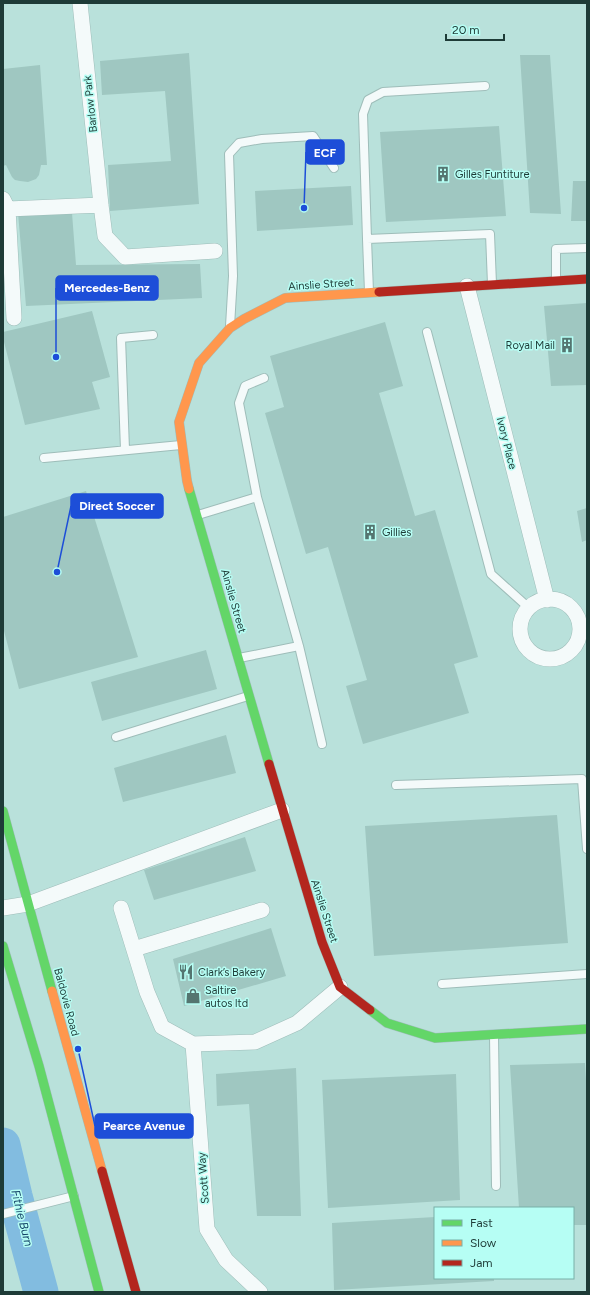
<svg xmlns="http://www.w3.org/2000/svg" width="590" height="1295" font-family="Figtree,sans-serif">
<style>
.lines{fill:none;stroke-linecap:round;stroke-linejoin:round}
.river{stroke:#82bce0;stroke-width:35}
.building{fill:#9fc7c1}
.lane-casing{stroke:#9ebdb9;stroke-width:10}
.street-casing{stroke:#9ebdb9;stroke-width:16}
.fast-casing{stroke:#9ebdb9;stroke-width:10}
.slow-casing{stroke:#9ebdb9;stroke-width:10}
.jam-casing{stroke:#9ebdb9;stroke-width:10}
.lane{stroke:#f4fafa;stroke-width:8}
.street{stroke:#f4fafa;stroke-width:15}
.fast{stroke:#63d668;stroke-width:9}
.slow{stroke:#ff974d;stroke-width:9}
.jam{stroke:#b3261e;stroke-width:9}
.labels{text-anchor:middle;stroke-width:3;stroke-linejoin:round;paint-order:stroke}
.street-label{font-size:11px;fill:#1e3b37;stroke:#b6fef4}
.poi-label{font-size:11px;fill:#1e3b37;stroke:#b6fef4;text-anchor:start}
.water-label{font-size:12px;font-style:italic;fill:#134367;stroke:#b6fef4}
.leader{fill:none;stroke:#1d4ed8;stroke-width:1.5}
.callout-dot{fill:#1d4ed8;stroke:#b6fef4;stroke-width:1.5}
.callout{fill:#1d4ed8;stroke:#1d4ed8;stroke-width:1.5}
.callout-label{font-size:12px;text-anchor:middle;font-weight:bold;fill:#fff}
</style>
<rect width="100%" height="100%" fill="#b9e1db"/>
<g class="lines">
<path class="river" d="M3 1145 15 1196 41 1292"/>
</g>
<path class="building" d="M189 53 199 204 110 211 108 165 171 161 165 91 102 95 100 61Z
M520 55H550L561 214 530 213Z
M40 65 47 165H41L39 175 36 179 28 182 20 181 15 180 12 177 6 165 3 166V69Z
M499 126 506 216 386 222 380 132Z
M573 181H587V221H571Z
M351 186 353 225 257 231 255 191Z
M18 213H72L76 265 200 264 202 298 26 306Z
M587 303V385L551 386 544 306Z
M92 311 110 377 92 382 100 409 25 425 3 338V332Z
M385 322 403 386 379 393 415 516 435 510 478 657 454 664 469 713 363 744 346 686 367 680 328 547 306 554 265 413 284 407 270 356Z
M86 491 138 657 19 689 3 627V517Z
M587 508V540L582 542 577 511Z
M206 650 217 689 102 721 91 682Z
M226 735 236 773 123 802 114 768Z
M557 815 568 943 374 956 365 826Z
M245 837 256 871 154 900 144 870Z
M271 928 286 976 184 1006 173 959Z
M585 1063 587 1098V1225H573V1208H519L510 1065Z
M296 1068 301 1216H257L249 1104 217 1106 216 1074Z
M456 1074 460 1200 328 1208 322 1080Z
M435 1217V1278H494V1281L334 1290 332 1223Z"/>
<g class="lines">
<g class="lane-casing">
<path id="lane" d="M367 239 363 114 368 100 383 92 485 86
M556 281V249L587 248
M369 292 367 239 490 234 492 284
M230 326 233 276 229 154 239 143 262 139 313 136 334 168
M427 332 491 574 529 608
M125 450 121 338 153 335
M44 458 181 445
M198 515 257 497 239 403 245 386 264 378
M299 646 322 744
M239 658 299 646 257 497
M116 737 248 696
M396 785 582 779 587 849
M442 984 587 974
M494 1035 496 1186
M3 1214 74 1196"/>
</g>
<g class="street-casing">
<path id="street" d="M80 3 101 205 105 236 125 257 215 251
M3 199 8 209 101 205
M8 209 14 318
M467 286 547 600
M520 629a30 30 0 1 1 60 0a30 30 0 1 1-60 0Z
M3 908 28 904 282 810
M121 908 147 992 162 1027 193 1044 255 1042 297 1023 340 987
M134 949 262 910
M193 1044 207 1229 226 1260 260 1292"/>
</g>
<g class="fast-casing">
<path id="fast" d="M189 489 269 764
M3 811 52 991
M3 946 39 1066 99 1292
M370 1010 387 1023 435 1038 587 1029"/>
</g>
<g class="slow-casing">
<path id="slow" d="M189 489 187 481 179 422 199 363 230 328 244 319 285 298 379 292
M52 991 102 1171"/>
</g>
<g class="jam-casing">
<path id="jam" d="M379 292 587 279
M269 764 322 942 340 987 370 1010
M102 1171 136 1292"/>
</g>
<use href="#lane" class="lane"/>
<use href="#street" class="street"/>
<use href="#fast" class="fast"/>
<use href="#slow" class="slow"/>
<use href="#jam" class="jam"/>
</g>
<defs>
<g id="building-bare" transform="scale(1.2)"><path d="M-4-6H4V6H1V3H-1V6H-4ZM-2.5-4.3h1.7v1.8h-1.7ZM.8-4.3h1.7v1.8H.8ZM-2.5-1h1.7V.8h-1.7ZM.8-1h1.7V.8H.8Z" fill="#547570" stroke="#b6fef4" stroke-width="2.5" paint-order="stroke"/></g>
<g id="restaurant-bare" transform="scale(1.2)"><path d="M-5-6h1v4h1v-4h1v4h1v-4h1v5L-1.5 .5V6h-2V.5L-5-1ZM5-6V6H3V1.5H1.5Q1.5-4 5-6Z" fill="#547570" stroke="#b6fef4" stroke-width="2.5" paint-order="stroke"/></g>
<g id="shop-bare" transform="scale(1.2)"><path d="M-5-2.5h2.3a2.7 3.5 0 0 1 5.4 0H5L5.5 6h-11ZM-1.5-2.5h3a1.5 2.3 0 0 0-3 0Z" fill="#547570" stroke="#b6fef4" stroke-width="2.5" paint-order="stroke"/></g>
</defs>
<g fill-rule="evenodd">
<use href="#building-bare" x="443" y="174"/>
<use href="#building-bare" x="567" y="345"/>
<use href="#building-bare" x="370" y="532"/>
<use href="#restaurant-bare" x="186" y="972"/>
<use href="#shop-bare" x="193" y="996"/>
</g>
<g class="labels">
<g class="street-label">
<text transform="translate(90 104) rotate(-96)" y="4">Barlow Park</text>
<text transform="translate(321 284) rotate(-4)" y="4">Ainslie Street</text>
<text transform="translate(507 443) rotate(76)" y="4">Ivory Place</text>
<text transform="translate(234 601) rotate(74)" y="4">Ainslie Street</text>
<text transform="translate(325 911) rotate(72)" y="4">Ainslie Street</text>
<text transform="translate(67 1002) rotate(75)" y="4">Baldovie Road</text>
<text transform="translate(203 1178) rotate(-94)" y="4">Scott Way</text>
</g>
<g class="poi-label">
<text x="455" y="178">Gilles Funtiture</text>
<text x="555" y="349" text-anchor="end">Royal Mail</text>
<text x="382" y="536">Gillies</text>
<text x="198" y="976">Clark’s Bakery</text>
<text x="205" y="994">Saltire<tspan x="205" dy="13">autos ltd</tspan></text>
</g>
<g class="water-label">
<text transform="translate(22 1218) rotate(76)" y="4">Fithie Burn</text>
</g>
</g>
<path class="leader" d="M304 208L306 152M56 357L56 288M57 572L71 506M78 1049L95 1126"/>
<g class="callout-dot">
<circle cx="304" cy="208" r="4"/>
<circle cx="56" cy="357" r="4"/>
<circle cx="57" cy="572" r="4"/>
<circle cx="78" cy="1049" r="4"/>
</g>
<g class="callout">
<rect x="306" y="140" width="38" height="24" rx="4"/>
<rect x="56" y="276" width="102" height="24" rx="4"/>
<rect x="71" y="494" width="92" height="24" rx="4"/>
<rect x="95" y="1114" width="98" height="24" rx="4"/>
</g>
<g class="callout-label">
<text x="325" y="157">ECF</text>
<text x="107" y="292">Mercedes-Benz</text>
<text x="117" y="510">Direct Soccer</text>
<text x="144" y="1130">Pearce Avenue</text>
</g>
<rect width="590" height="1295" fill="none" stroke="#1e3b37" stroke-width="8"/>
<rect x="434" y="1207" width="140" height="72" fill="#b6fef4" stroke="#79b0a8"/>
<rect x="442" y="1220" width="20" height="6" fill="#63d668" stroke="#79b0a8"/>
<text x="470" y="1227" font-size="12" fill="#1e3b37">Fast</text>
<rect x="442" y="1240" width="20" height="6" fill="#ff974d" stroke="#79b0a8"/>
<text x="470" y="1247" font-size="12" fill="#1e3b37">Slow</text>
<rect x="442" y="1260" width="20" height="6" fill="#b3261e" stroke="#79b0a8"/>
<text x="470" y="1267" font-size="12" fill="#1e3b37">Jam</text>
<path d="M446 34v6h58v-6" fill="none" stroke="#1e3b37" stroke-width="2"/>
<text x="452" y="34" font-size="12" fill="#1e3b37" stroke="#b6fef4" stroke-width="3" paint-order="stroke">20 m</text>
</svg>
